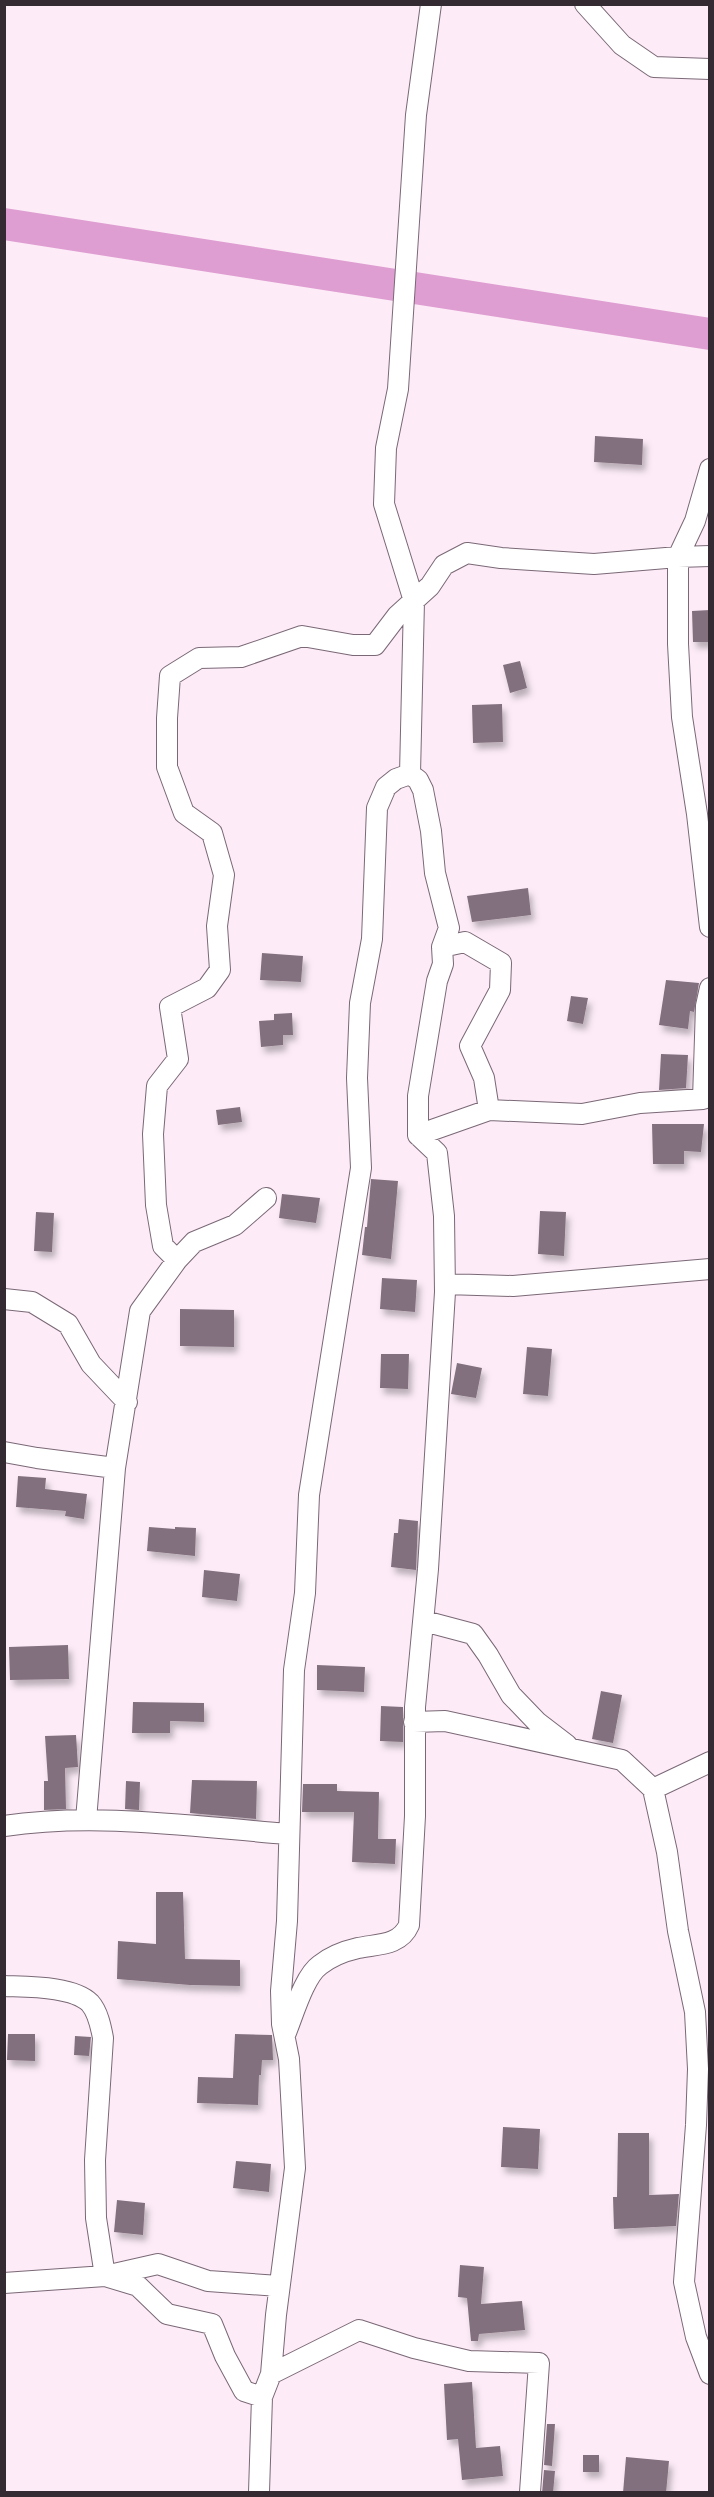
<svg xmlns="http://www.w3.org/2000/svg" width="714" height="2497" font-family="'Fira Sans Condensed',sans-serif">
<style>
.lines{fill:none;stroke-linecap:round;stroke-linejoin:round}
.river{stroke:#df9ed1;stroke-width:32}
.building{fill:#82707e;filter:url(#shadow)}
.minor-casing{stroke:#7a6876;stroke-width:22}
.minor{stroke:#fff;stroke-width:20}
</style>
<defs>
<filter id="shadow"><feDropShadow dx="3.5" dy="6" stdDeviation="3" flood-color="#0004"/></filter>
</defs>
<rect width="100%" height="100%" fill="#fdecf8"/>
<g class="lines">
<path class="river" d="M4 224 710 334"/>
</g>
<path class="building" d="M595 436 643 439 642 465 594 462Z
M710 610V642H693L692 611Z
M520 661 527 688 510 693 503 665Z
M502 704 503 742 473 743 472 705Z
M528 888 531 915 472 922 467 896Z
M262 953 303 956 301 982 260 980Z
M666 980 699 983 694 1012 690 1011 688 1029 659 1025Z
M571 996 588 998 583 1024 567 1021Z
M292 1013 293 1035H283V1045L261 1047 259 1021 274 1020V1014Z
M661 1054 688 1055 686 1088 659 1090Z
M240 1107 242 1122 218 1125 216 1110Z
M652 1124H704L701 1152 684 1151V1164H653Z
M371 1179 398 1181 391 1259 362 1255 365 1227H367Z
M282 1194 320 1198 316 1223 279 1218Z
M540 1211 566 1212 564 1256 538 1254Z
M36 1212 54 1213 52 1252 34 1251Z
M382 1278 417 1280 415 1312 380 1309Z
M180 1309 234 1310V1347L180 1346Z
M527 1347 552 1349 548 1396 523 1394Z
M381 1354H409L408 1389 380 1388Z
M457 1363 482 1368 476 1398 451 1394Z
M18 1476 46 1478 45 1489 87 1494 84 1519 65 1516 66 1511 16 1507Z
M399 1519 418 1521 416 1570 391 1567 394 1533H398Z
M149 1527 175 1529V1527L196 1528 195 1556 147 1551Z
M204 1570 240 1574 237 1601 202 1597Z
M68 1645 69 1679 10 1680 9 1647Z
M317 1665 365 1667 364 1692 317 1690Z
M601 1691 622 1695 613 1743 592 1739Z
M133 1702 204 1703V1722L170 1721V1733H132Z
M381 1706 403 1707V1742L380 1741Z
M76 1735 78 1767 65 1768 66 1809 44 1810V1781H48L45 1736Z
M192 1780 257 1781 256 1819 190 1813Z
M126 1781 140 1782 139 1810 125 1809Z
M303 1784H337V1791L379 1792 378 1839H396L395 1864 352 1862 354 1812H302Z
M156 1892H183L185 1959 240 1960V1986L190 1985 117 1979 118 1941 156 1944Z
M8 2034H35V2061L7 2060Z
M235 2034 272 2035 273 2060H262L261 2075H259L258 2105 197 2103 198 2077 233 2078Z
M75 2036 91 2037 89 2056 74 2055Z
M503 2127 540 2129 538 2169 501 2167Z
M618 2133H649V2195L679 2194 676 2226 614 2229 613 2197H617Z
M236 2161 271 2164 269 2192 233 2188Z
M117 2200 145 2203 143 2235 114 2232Z
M460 2265 484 2267 481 2304 522 2301 525 2330 479 2334 478 2341H471L467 2298 458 2297Z
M472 2382 476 2448 500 2446 503 2476 462 2480 458 2439 447 2440 444 2384Z
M547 2424H555L552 2466 544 2465Z
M583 2455H599V2472H583Z
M626 2457 669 2461 666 2493H623Z
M544 2470 555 2471 553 2493H542Z"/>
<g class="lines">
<g class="minor-casing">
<path id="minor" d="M585 4 622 45 654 67 710 69
M710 556 678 557V644L682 717 697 814 710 927
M410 774 414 601 384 504 386 448 398 389 416 115 431 4
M442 947 465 942 501 963 500 990 470 1046 484 1078 489 1110
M418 1135 489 1110 582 1114 640 1103 703 1099 706 1006 710 988
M177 1260 163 1246 156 1205 153 1134 157 1086 178 1059 170 1007 207 988 220 970 217 926 224 875 212 833 184 813 167 767V718L170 676 199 658 241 657 302 636 353 645H375L397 616 430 586 444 565 467 553 501 558 594 564 678 557 695 521 710 469
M445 1284 513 1286 710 1269
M4 1299 32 1302 68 1324 91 1364 127 1402
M4 1452 37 1458 115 1468
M424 1621 473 1634 488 1655 511 1695 537 1722 567 1745
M414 1722 445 1721 622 1760 653 1789 667 1852 678 1931 695 2012 698 2069 696 2125 684 2282 696 2337 710 2374
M653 1789 710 1762
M86 1820 115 1468 140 1311 177 1260 194 1242 235 1225 266 1198
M4 1826C98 1812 195 1827 289 1834
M4 1986C28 1987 73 1986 90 2003 98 2012 101 2027 103 2038L95 2160 96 2218 105 2276 138 2286 167 2314 212 2324 225 2356 244 2391 262 2397
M285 2035C293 2016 304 1976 320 1965 330 1957 345 1951 358 1948 377 1944 400 1946 409 1925L415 1816V1707L428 1569 445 1292 444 1216 437 1153 418 1135V1096L437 981 443 964 442 947 449 928 435 873 431 831 423 790 418 780 410 774
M4 2283 105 2276 158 2264 208 2281 279 2286
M271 2374 359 2330 414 2348 469 2361 539 2363 530 2492
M259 2492 262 2397 271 2374 276 2315 295 2168 289 2059 282 2024 281 1991 287 1921 294 1670 305 1593 309 1495 361 1168 357 1078 360 1003 372 939 377 808 386 787 396 779 410 774"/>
</g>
<use href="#minor" class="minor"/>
</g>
<rect width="714" height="2497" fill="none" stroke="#332b31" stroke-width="12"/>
</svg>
